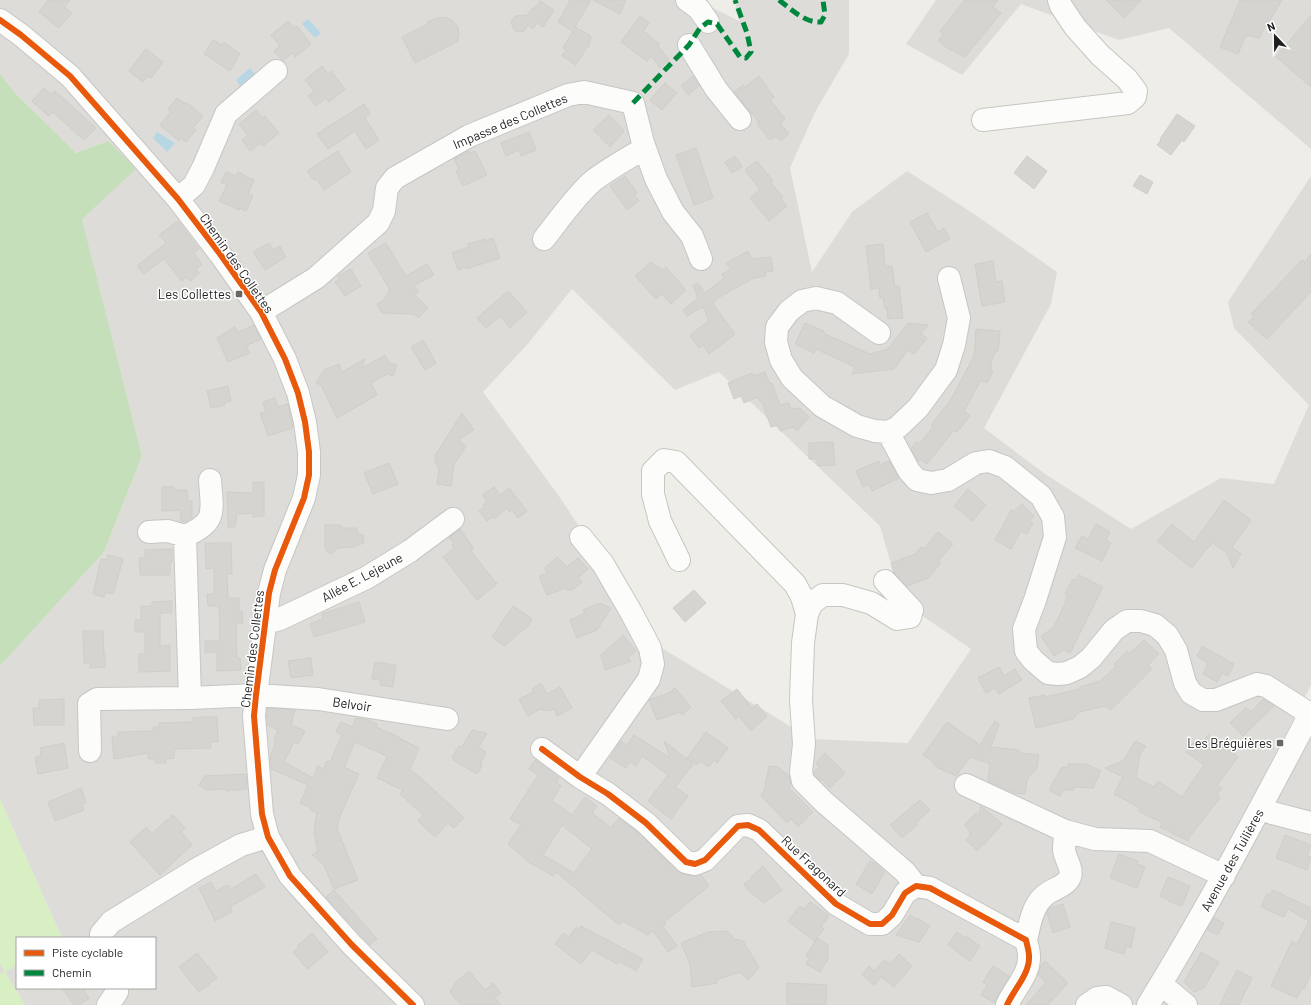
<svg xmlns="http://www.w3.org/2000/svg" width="1311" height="1005" font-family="Barlow,sans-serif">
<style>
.residential{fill:#dddcd9;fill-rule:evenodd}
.grass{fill:#d7efc3}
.forest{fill:#c5dfba}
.water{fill:#b8d7e4}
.building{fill:#d6d4d0;stroke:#d1cec8;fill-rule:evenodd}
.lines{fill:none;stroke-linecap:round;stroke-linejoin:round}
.minor-casing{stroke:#c6c6c3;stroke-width:24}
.minor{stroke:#fcfcfb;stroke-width:22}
.quiet{stroke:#00873e;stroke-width:5;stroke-dasharray:10 5;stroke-linecap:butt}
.cycleway-casing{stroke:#fff;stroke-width:8}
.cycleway{stroke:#e8590c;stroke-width:6}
.poi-dot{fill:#676765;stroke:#fff;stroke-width:1.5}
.labels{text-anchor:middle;stroke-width:3;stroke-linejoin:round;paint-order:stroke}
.street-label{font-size:13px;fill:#1f1f1f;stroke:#fff}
.poi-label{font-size:13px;fill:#1f1f1f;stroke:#fff;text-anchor:end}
</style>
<rect width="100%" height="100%" fill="#eeede7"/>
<path class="residential" d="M0 0H697L739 21 735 0H849V54L815 112 790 168 812 272 852 212 907 171 974 214 1057 272 1051 304 984 428 1045 474 1131 529 1221 478 1274 484 1309 405 1234 328 1228 302 1311 176V685L1237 828 1141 1005H25L5 972 0 974V964L5 971 17 965V988H155V938H62L0 799V666L104 552 142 456 82 219 108 141 76 153 17 95 0 74ZM572 289 675 390 719 372 880 526 902 602 971 649 908 743 811 739 657 645 561 499 483 392 526 346Z
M936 0H1311V149L1169 28 1119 40 1021 4 962 75 906 44Z
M1311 725V1005H1162L1178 978Z"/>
<path class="grass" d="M0 799 62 938H17V965L5 972 25 1005H0V974L5 971 0 964Z"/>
<path class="forest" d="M0 74 17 95 76 153 108 141 136 169 82 219 142 456 104 552 0 666Z"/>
<path class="water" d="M308 19 321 33 315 38 302 24Z
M250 68 255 74 240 86 236 80Z
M157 132 175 143 167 152 153 138Z"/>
<path class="building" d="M48 0H70L64 7 72 13 59 28 39 12Z
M570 0H591L574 29 575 27 591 36 589 47H587L576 65 562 56 566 50 563 48 573 31 558 22Z
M593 0H626L620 14Z
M965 0H998L993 7 1001 13 965 57 947 48 938 41 943 34 940 31Z
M1106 0H1141L1124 18Z
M1240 0H1282L1269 22 1268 21 1259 38 1246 35 1238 54 1220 47Z
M540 1 554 10 543 27 537 23 533 29 528 25 524 31 517 32 513 28 511 22 515 16 527 15 533 8H535Z
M1311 15V87L1276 57Z
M640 16 649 23 643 31 660 44 658 46 669 60 660 68 651 56 647 61 621 42Z
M444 17 452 20 458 27 459 35 457 42 415 63 402 37 428 24 427 22 437 18Z
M288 21 294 28 297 26 311 44 295 57 292 53 283 61 274 51 280 46 271 35Z
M213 40 222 45 224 42 240 54 230 71 204 54Z
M146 49 163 62 151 78 148 76 143 82 129 71Z
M322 66 328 74 331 71 345 89 329 102 326 98 316 106 308 96 314 91 305 80Z
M693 76 699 86 688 95 681 86Z
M759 76 774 97 770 100 785 119 780 123 789 134 780 141 776 136 770 140 757 124 759 122 734 92 743 85 745 87Z
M665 83 677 93 662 110 650 100Z
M44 88 51 94 55 91 96 128 84 140 53 112 48 116 32 101Z
M177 98 185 104 186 102 203 116 193 128 196 130 186 142 181 138 179 141 160 125 171 112 168 109Z
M364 104 370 114 365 118 379 140 366 149 355 131 328 149 317 134Z
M256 110 262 118 265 116 279 133 263 146 261 143 250 151 242 140 248 135 239 124Z
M1177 114 1195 126 1184 142 1182 140 1171 155 1157 145 1161 140 1160 139Z
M609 115 624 131 610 147 593 130Z
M529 132 536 150 521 156 519 150 506 156 501 143Z
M696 148 713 198 694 205 676 155Z
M338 151 351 172 324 190 317 179 314 180 307 171Z
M469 151 470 153 475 151 487 175 463 186 456 171 459 169 454 159Z
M735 156 742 167 732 173 725 162Z
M1027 156 1047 171 1034 189 1014 173Z
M757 161 773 181 771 183 783 197 781 199 787 206 769 221 750 198 760 190 745 170Z
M226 172 236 176 238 172 254 180 248 194 253 196 246 211 239 208V210L219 201 227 185 221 182Z
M1140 175 1153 182 1147 194 1133 186Z
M625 176 637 193 634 194 639 201 627 210 610 186Z
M927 213 938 232 944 228 950 239 926 252 910 222Z
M178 221 199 249 194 253 202 264 196 269 199 273 190 281 187 277 182 281 164 259 144 274 137 266 166 243 159 235Z
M493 238 500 258 466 269 465 267 458 270 452 253 469 247 468 244 485 239 486 241Z
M269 243 273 250 280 246 286 257 265 270 253 252Z
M386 243 406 276 427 264 434 275 413 286 419 291 415 295 428 308 418 318 414 314 382 313 377 304 384 300 390 290 368 253Z
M883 244 885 266H892L895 286H899L903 318 888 319 887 308 885 309 883 298H880L879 288 871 289 866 246Z
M748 251 752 259 771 257 773 271 765 272 766 276 754 278 714 300 715 302 713 304 735 334 709 354 703 345 699 348 690 335 709 321 703 307 687 316 683 310 698 298 693 285 698 283 705 293 724 278 722 274 731 269 726 263Z
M1311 254V292L1267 339 1248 322 1254 316 1251 314 1302 260 1305 262Z
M993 261 996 282 1002 281 1005 302 982 306 975 264Z
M651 262 656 266H657L662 270 666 267 686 290 671 304 662 294 656 299 635 276Z
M351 269 361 286 345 296 335 282 340 279 338 276Z
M508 291 527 312 510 328 500 316 486 328 477 318Z
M805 323 824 331 823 333 870 354 888 349 908 323 928 325 921 334 927 338 914 354 908 350 894 369 852 374 855 367 816 349 814 353 795 344Z
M254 325 261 339 246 346 250 353 228 362 217 338 235 327 238 332Z
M976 329 1000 331 998 351H996L991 361V371L993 372 987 383 981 380 964 411 970 416 957 432 954 430 927 464 921 460 918 461 911 449 916 442 919 444 933 427 931 425 950 401 974 356Z
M423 340 436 363 425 370 411 347Z
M385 355 389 363 397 365 393 376 387 374 371 383 377 395 337 418 321 385 316 383 324 370 339 364 342 372 365 359 362 368Z
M765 372 770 384 772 383 780 405 789 403 791 409 800 408 809 417 797 431 793 427 780 431 778 425 771 427 762 402H760L758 397 744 403 741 396 734 399 728 383 752 373 753 376Z
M228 386 231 401 224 403 225 405 211 408 207 391Z
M275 398 278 407 288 404 293 428 268 436 260 413 266 412 263 402Z
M462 413 474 430 458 440 466 446 454 465 451 486 437 484 439 469 435 461V456Z
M833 442 835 465 818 466 817 459H809V443Z
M879 461 880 465 889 461 899 478 872 491 869 484 863 487 856 471Z
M389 463 398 484 373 494 364 473Z
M253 482H264V516L253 517V513L237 514 235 527H228L227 492 253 493Z
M162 487H174V490H187L188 501H192V518L186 521 181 522 180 510 162 511Z
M494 487 500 495 509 488 527 511 518 518 512 510 509 512 507 508 494 519 492 517 487 521 479 511 485 507 483 505 487 502 482 495Z
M968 489 986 505 972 521 954 506Z
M1224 500 1251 520 1232 547 1241 554 1233 568 1227 553 1213 543 1210 546H1209L1192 568 1157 541 1172 524 1194 542Z
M1022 504 1034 516 1029 521 1033 523 1027 534 1021 531 1011 549 995 540 1011 510 1014 511Z
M1096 524 1110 532 1106 540 1111 543 1102 561 1075 548 1082 536 1088 539Z
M325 525H341L342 528H357L358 534 363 535 364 543 355 546V547L338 548 331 554 328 552 325 548Z
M460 529 474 549 471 551 497 584 477 600 443 557 454 548 452 545 454 544 449 537Z
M938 532 953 544 938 561 941 563 928 578 907 586 894 573 891 563 915 554 921 547 924 549Z
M205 543H231L232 574H227L228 598H239V611H242L243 623 236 624 237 658H240L241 670 217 671V652L205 653V641H220L219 606H208L207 594H214V568L206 569Z
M172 549V562H170V575H140L139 558H145V550Z
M108 555 123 559 113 594 105 592 104 597 93 594 101 559 107 560Z
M557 557 567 567 578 558 588 569 578 578 582 582 572 590H567L565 588 547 595 539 576 547 573 545 568Z
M1079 575 1103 587 1070 653 1064 650 1054 656 1041 636 1053 628 1066 602 1065 601 1068 596 1065 594 1073 579 1076 580Z
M694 590 706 603 685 622 673 608Z
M172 601V613H160V646L170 645V671L139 672V654H145V632H135V620H141V606H152V602Z
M359 602 365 622 314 637 310 624 323 619 322 614Z
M600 603 611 608 597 630 577 638 570 620 585 613 583 610Z
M513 606 532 619 527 627 504 646 492 637Z
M83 631H103L104 655H105V667L90 668V663H84Z
M623 635 636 651 628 658 631 661 605 670 601 655Z
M1144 640 1159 654 1148 665 1152 669 1111 710 1106 706 1079 712 1073 719 1036 728 1029 698 1045 695V697L1080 689V687L1100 681 1116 667 1114 664 1127 651 1129 654Z
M1202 646 1234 664 1228 676 1222 673 1217 682 1203 674 1208 663 1197 656Z
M311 658 313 675 291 678 288 661Z
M375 662 396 665 393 687 380 685V680L372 679Z
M999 667 1004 676 1015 669 1022 680 999 694 995 688 986 693 978 678Z
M541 683 547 694 560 687 572 708 557 716 554 709 547 711 540 709 528 716 519 699 533 692 532 689Z
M675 688 691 707 682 715 680 712 657 720 649 700 669 693Z
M737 689 752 708 757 704 767 716 751 731 739 716 736 719 721 701Z
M64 699V725H34L33 708H39V700Z
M1263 699 1274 706 1243 736 1230 723 1246 707 1251 712Z
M267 708 295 710 291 725 305 731 298 744 294 742 284 762 313 778 318 766 323 769 327 761 330 762 342 735 336 732 341 722 352 727 356 718 370 720V721L377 724 376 727 399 737V738L419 748 410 770 420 777 464 818 454 828 448 823 435 837 418 821 423 815 400 794 403 790 377 778 387 756 355 742 344 767 359 774 340 816 337 829 358 880 334 889 324 865 312 855 318 851 314 834 315 823 317 813 310 810 311 808 300 803 308 785 271 769 270 757 276 742 274 740 278 730 267 725Z
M199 717H217L218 742H210L211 748 174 749V758L166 759V763H155V759H149L148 753 114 759 112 737H118V732L153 731V727H159V723L192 722V718H199Z
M995 721 999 724 991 747 1019 750V753L1039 755 1037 768 1027 779 1025 794 1014 793 988 781 990 764 970 757 956 776 936 767 932 761 923 755 947 722 980 745Z
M472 730 487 733 479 747 486 752 481 762 482 766 477 774 453 760 454 758 452 757 459 746 462 747Z
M706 732 728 748 717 763 714 760 709 767 700 761 697 765 687 758Z
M634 735 670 758 664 741 693 764 675 787 688 796 671 819 648 801 668 775 642 756 636 766 630 762 626 768 610 758 621 741 627 745Z
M1208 735 1238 757 1217 785 1222 788 1217 795 1220 798 1190 836 1188 841 1160 827 1163 823 1138 811 1140 808 1114 794 1123 777 1105 768 1123 761 1135 741 1146 746 1140 754 1136 778 1154 787 1158 781 1182 797 1204 765 1186 752 1193 743 1199 748Z
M64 743 68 768 38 774 35 757 41 756 40 748Z
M825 753 845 773 830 788 823 780 821 781 814 775V772L819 767 816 763Z
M535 760 559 778 557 782 561 786 552 801 572 815 585 797 597 806 592 813 611 828 619 818 638 832 677 871 683 874 692 876 701 875 709 886 664 922 666 924 663 927 677 946 668 952 653 931 648 935 623 921 619 925 556 872 553 876 527 861 508 844 521 825 510 819 538 775 529 769ZM562 825 592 849 574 873 543 855Z
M1068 764H1086L1101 771 1093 788 1074 787V790H1063L1060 796 1049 790 1062 767H1069Z
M769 766 778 767 789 776 791 785 789 788 813 812 798 827 791 819 787 823 761 796 764 791Z
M246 774 247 789 226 791V789L207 790 199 785 205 776Z
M81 788 86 802 82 804 84 810 55 821 48 802Z
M920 800 930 810 916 823 917 825 902 838 890 825Z
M981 806 1002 824 984 845 983 844 977 851 966 840 971 834 969 833 970 831 964 825 976 813 979 815Z
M173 815 185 828 181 832 192 845 160 875 130 842 146 827 152 833Z
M1285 835 1311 845 1307 856 1311 857 1307 870 1276 858Z
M1119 854 1138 861 1137 864 1145 867 1137 888 1110 878Z
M870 861 875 863 885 872 872 894 856 884Z
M763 866 782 890 764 903 748 890 744 884 751 879V877Z
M256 874 265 887 230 907 232 912 215 921 199 888 211 882 216 891 228 885 231 889Z
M1168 877 1190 886 1182 906 1168 901 1169 900 1160 896Z
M334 890 377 939 370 945 326 897Z
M1273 890 1311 908V973L1304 989 1302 988 1297 998 1271 986 1292 941 1297 944 1309 921 1288 909 1284 917 1261 907 1267 894 1270 895Z
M810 902 829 916 821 927 824 929 814 941 788 921 800 906 804 909Z
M1063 904 1070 927 1053 933 1047 913 1050 908Z
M910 915 916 919 917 918 930 926 919 942 896 935Z
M1214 918 1224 923 1218 935 1207 930Z
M1111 922 1135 928 1131 948 1126 946 1124 954 1105 948Z
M581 926 643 959 636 971 619 961 617 964 592 950 581 964 555 944 563 933 569 937 576 927 578 929Z
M723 931 728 932 735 939 743 941 759 967 758 969 748 980 740 972 716 980 717 983 692 987 690 964 681 943 708 932Z
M957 932 964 938 966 936 980 946 970 961 956 951V950L948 945Z
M312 933 328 952 307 969 293 952 299 948 297 946Z
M817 938 828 945V959L820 972 806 964 809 959 806 956Z
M1201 952 1219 962 1204 988 1194 992 1184 982Z
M197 953 217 978 199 992 179 967Z
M899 954 912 966 894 987 881 977 874 985 862 975 869 966 874 971 884 960 890 964Z
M1045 961 1068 983 1048 1005H1026L1046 982 1038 975 1041 966Z
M993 966 1009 976 994 1003 981 995 987 985 983 982Z
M1237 970 1252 978 1239 1005H1220Z
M469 971 485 990 493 983 501 993 495 998 501 1005H461L450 992 456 982Z
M787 983 827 985 826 1005H787Z
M62 988H82L89 998 79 1005H74Z"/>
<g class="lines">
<g class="minor-casing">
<path id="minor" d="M687 0 699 9 708 22
M0 20 21 35 70 76 178 199 220 254 261 312 285 359 298 393 305 422 309 452V475L304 498 275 570 269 593 256 695 254 716 262 814 268 837 290 876 352 945 413 1005
M689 45 716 89 740 119
M983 120 1128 103 1135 97 1136 91 1127 79 1100 55 1075 27 1061 6 1059 0
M178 199 194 185 203 168 226 114 276 71
M544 239C558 221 577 194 594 180 610 168 628 158 645 148
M261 312 316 278 378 223 384 211 387 188 395 178 469 136 568 95 584 92 633 103 643 143 656 179 673 212 692 236 701 259
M879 333 837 303 816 298 802 301 789 311 777 327 776 342 781 360 792 378 822 406 857 426 875 431 888 432 898 427 918 408 946 370 954 345 959 318 949 278
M888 432 909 471 917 480 931 483 948 480 976 463 989 461 1005 467 1041 496 1053 517 1055 537 1035 600 1024 629 1026 651 1033 660 1048 673 1058 674 1067 673 1080 667 1091 658 1114 630 1127 621H1141L1155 625 1167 635 1176 650 1185 683 1191 693 1203 700H1216L1257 684 1266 686 1310 714
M149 532 168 531 185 536 190 698
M185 536C218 522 212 511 210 480
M679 560 660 521 653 494V471L664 460 676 462 795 584 802 597 807 614 803 643 801 700 804 744 801 772 803 781 824 802 905 872 916 886
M807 614 812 603 823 595H843L871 603 897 619 910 617 912 610 885 581
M265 623 280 619 366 578 410 551 453 519
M542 749 580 777 608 794 646 823 686 862 695 864 705 860 738 826 748 825 759 830 836 904 870 924H882L892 915 905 893 916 886 930 888 1026 940C1027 945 1029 951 1029 956 1030 974 1014 989 1007 1005
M90 751 89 704 97 699 190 698 256 695 318 699 447 719
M580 777 649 679 653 664 650 648 631 612 603 564 581 537
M966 785 1065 831 1095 839 1150 841 1224 876
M1261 808 1272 813 1311 823
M101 938V934L111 922 199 868 241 845 268 837
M1026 940C1029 927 1032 907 1043 897 1050 889 1066 887 1070 877 1073 868 1065 859 1064 850 1064 844 1065 837 1065 831
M1161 984 1186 1005
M108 1005 117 992 116 988
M1087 1005 1097 998 1106 997 1121 1005
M1148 1005C1207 909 1259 811 1311 712"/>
</g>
<use href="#minor" class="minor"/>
<path class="quiet" d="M779 0C792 10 805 23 821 22L825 15 823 0
M633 103 689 45 700 28 708 22 717 24 740 57 746 58 751 52 747 33 735 0"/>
<g class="cycleway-casing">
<path id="cycleway" d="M0 20 21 35 70 76 178 199 220 254 261 312 285 359 298 393 305 422 309 452V475L304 498 275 570 269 593 256 695 254 716 262 814 268 837 290 876 352 945 413 1005
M542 749 580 777 608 794 646 823 686 862 695 864 705 860 738 826 748 825 759 830 836 904 870 924H882L892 915 905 893 916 886 930 888 1026 940C1027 945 1029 951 1029 956 1030 974 1014 989 1007 1005"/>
</g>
<use href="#cycleway" class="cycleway"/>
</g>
<g class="poi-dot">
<rect x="235" y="290" width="8" height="8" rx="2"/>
<rect x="1276" y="739" width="8" height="8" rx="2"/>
</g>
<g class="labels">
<g class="street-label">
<text transform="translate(510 121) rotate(-23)" y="5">Impasse des Collettes</text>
<text transform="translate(237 263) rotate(55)" y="5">Chemin des Collettes</text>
<text transform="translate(362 577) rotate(-28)" y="5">Allée E. Lejeune</text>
<text transform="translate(252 649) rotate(-83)" y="5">Chemin des Collettes</text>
<text transform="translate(352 704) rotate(8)" y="5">Belvoir</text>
<text transform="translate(1232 860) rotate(-61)" y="5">Avenue des Tuilières</text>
<text transform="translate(814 866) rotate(43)" y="5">Rue Fragonard</text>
</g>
<g class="poi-label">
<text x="231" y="299">Les Collettes</text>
<text x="1272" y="748">Les Bréguières</text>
</g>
</g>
<rect x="16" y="937" width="140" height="52" fill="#ffffff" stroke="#a5a5a5"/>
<rect x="24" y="950" width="20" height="6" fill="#e8590c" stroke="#a5a5a5"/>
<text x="52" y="957" font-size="12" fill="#1f1f1f">Piste cyclable</text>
<rect x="24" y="970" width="20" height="6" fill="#00873e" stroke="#a5a5a5"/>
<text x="52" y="977" font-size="12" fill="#1f1f1f">Chemin</text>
<g transform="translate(1275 36) rotate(338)" stroke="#ffffff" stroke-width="3" paint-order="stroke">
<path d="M0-3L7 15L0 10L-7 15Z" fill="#1f1f1f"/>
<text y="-6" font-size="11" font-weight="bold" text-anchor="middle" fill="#1f1f1f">N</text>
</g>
</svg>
